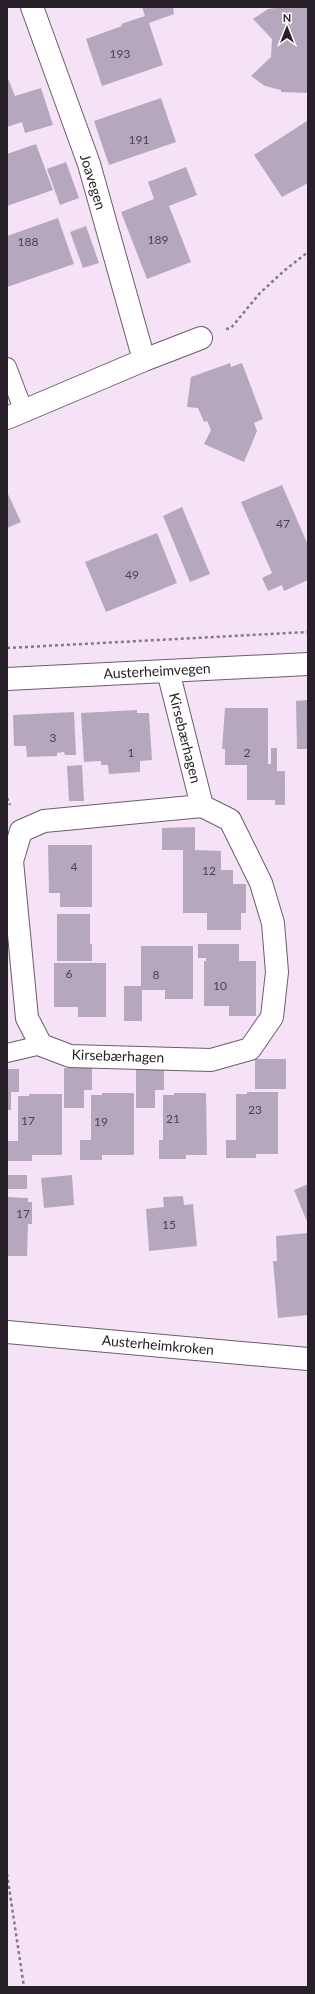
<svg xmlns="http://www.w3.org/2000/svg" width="315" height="1994" font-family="Lato,sans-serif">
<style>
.building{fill:#b5a8be}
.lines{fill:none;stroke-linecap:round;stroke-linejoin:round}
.lane-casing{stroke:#6d5c6d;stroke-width:20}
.street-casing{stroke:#6d5c6d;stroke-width:24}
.path{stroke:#857885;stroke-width:2.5;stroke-dasharray:3 3;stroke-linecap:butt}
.lane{stroke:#fff;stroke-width:18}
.street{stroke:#fff;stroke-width:22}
.labels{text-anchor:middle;stroke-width:4;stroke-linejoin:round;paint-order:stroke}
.number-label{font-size:12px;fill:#4b424e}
.street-label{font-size:14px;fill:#282028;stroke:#fff}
</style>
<rect width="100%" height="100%" fill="#f6e2f6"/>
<path class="building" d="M142 7H173L174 14 149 23 163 65 102 86 86 39 122 26 121 24 145 16Z
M283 7H308V93L281 92V90L265 86 251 76 271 57 272 39 253 19 268 9Z
M7 76 15 96 41 88 53 125 25 133 22 122 7 127Z
M161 98 176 142 109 165 94 121Z
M307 121 308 183 282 197 254 155Z
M36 144 53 190 7 206V154Z
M66 162 79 198 60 205 47 169Z
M186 167 197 195 169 206 191 262 147 279 121 212 154 199 148 182Z
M58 218 74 264 7 287V236Z
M86 226 99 263 83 268 70 232Z
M230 363 231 367 242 363 263 419 254 423 257 431 244 462 204 444 211 430 207 421 204 422 198 408 187 407 191 377Z
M282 485 308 545V580L284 591 282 585 268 591 262 578 272 573 241 502Z
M7 492 21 522 7 528Z
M182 507 210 574 190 582 163 516Z
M157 533 177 583 106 612 85 562Z
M308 700V749H297L296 701Z
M225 708H268V764H271V748H277V771H285V805H275V800H247V765H225V749H222Z
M137 710V713H149L152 760 140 761V772L109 774 108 765H101V761L84 762 81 713Z
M74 712 76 755H65L64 752 57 753V756L27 757 26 746H14L13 715Z
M82 765 84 801H69L67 766Z
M195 827V850L221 851V870H233V884H246V913H241V930H207V913H183V850H162V828Z
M48 845H92V907H60V893H49Z
M57 914H90V944H92V961H57Z
M198 944H239V961H256V1016H229V1006H204V961H206V958H198Z
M141 946H193V999H165V990H142V1021H124V986H141Z
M54 963H106V1017H78V1007H54Z
M255 1059H286V1089H255Z
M64 1068H92V1090H84V1108H64Z
M136 1068H164V1090H155V1108H136Z
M7 1069H19V1092H11V1110H7Z
M247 1092H278V1154H256V1158H226V1140H236V1094H247Z
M102 1093H134V1155H102V1160H80V1140H91V1095H102Z
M174 1093H206L207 1155H186V1159H159V1140H163V1095H174Z
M29 1094H62V1155H32V1161H8V1141H18V1096H29Z
M7 1175H27V1189H7Z
M72 1175 74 1205 44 1208 41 1178Z
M308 1184V1224L294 1190Z
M183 1196 184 1205 193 1204 197 1246 149 1251 146 1209 164 1207 163 1197Z
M7 1197 28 1198V1202H32V1224H28L27 1256H7Z
M308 1233V1315L278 1318 273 1261H277L276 1236Z"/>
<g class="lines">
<g class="lane-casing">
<path id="lane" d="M7 367 23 409
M7 1053 41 1045"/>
</g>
<g class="street-casing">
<path id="street" d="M32 7 89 164 144 360
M7 418 144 360 201 338
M168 671 202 806
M7 679 308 664
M202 806 230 820 261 883 273 923 277 972 272 1017 250 1049 211 1060 70 1056 41 1045 27 1018 12 861 21 831 44 821Z
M7 1332 308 1359"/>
</g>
<path class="path" d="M226 329 231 328 260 293 285 270 308 252
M7 648 308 632
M7 798 10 805
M7 1874 24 1987"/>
<use href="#lane" class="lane"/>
<use href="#street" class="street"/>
</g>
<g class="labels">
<g class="number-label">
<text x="120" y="58">193</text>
<text x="139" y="144">191</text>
<text x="158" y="244">189</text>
<text x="28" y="246">188</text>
<text x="283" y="528">47</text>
<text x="132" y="579">49</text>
<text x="53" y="742">3</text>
<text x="131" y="757">1</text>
<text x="247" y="757">2</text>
<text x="74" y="871">4</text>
<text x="209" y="875">12</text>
<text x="69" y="978">6</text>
<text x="156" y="979">8</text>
<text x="220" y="990">10</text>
<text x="255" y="1114">23</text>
<text x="173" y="1123">21</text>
<text x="28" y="1125">17</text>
<text x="101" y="1126">19</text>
<text x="23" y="1218">17</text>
<text x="169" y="1229">15</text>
</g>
<g class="street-label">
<text transform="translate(93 182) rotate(73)" y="5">Joavegen</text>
<text transform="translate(157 671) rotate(-3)" y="5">Austerheimvegen</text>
<text transform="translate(185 738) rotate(76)" y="5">Kirsebærhagen</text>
<text transform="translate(118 1056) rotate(2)" y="5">Kirsebærhagen</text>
<text transform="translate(158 1345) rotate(5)" y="5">Austerheimkroken</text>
</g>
</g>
<rect width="315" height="1994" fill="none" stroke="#282028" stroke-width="16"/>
<g transform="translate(287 28)" stroke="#ffffff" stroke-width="3" paint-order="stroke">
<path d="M0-3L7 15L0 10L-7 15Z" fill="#282028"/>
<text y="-6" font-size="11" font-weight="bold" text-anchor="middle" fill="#282028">N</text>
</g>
</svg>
